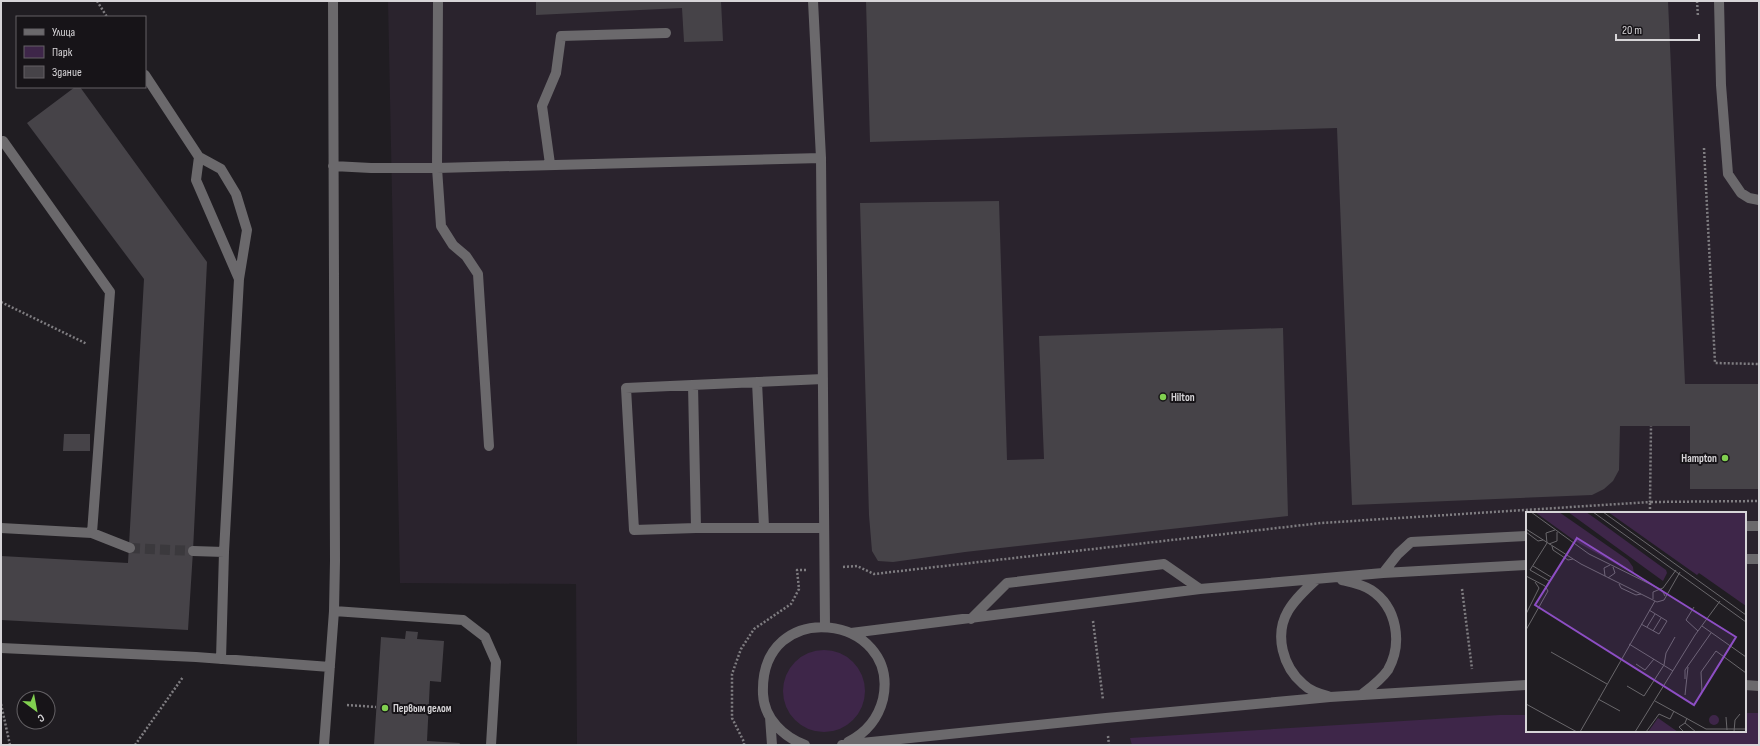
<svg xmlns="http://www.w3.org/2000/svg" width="1760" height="746" font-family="'Sofia Sans Condensed',sans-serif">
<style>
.built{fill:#2a232d;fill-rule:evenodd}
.green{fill:#3e2649}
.building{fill:#464348}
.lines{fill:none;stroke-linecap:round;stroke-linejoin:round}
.minor-tunnel{stroke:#3b393d;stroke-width:10;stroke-dasharray:10 5;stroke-linecap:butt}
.path{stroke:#7f7d81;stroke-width:2.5;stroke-dasharray:2 2;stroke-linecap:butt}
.minor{stroke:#6b696c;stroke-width:10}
.poi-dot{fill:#81d050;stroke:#171418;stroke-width:1.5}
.labels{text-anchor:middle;stroke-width:4;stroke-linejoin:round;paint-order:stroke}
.poi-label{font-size:11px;font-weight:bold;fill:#d7d5d8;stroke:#171418;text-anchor:start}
.inset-road{fill:none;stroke:#69676b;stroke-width:1}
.view{fill:#8d4ec4;fill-opacity:0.15;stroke:#8d4ec4;stroke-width:2}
.inset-edge{fill:none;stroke:#d7d5d8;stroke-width:2}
</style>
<rect width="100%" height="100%" fill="#201d22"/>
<path class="built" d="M388 1H1759V745H577L576 584 400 583ZM1527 513H1745V731H1527Z"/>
<path class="green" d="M783 691a41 41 0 1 1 82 0a41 41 0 1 1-82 0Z
M1745 713H1759V745H1132L1130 738 1500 715H1527V731H1745Z"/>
<path class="building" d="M536 1H721L723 41 684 42 682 8 536 15Z
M866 1H1668L1685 384H1759V489H1690V426H1620L1619 470 1613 481 1604 489 1592 495 1352 505 1337 128 870 142Z
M75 87H80L207 262 193 551 188 630 1 620V556L128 563 144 279 27 123Z
M999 201 1007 460 1044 459 1039 336 1283 328 1288 516 965 552 893 562 878 561 872 551 869 515 860 203Z
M64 434H90V451H63Z
M406 631 418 632 417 639 444 641 441 682 430 681 427 741 460 743 459 745H374L381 637 405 639Z"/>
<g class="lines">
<path class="minor-tunnel" d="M130 548 193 551"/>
<path class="path" d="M97 1 107 17
M1697 1 1698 17
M1704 148 1715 363 1759 364
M1 302 87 344
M1650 513V502L1759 501
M843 567 857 566 874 574 1321 523 1650 502 1651 426
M1462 589 1472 669
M1093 621 1103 700
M1 704 10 745
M347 705 376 707
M1108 736 1109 745
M135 745 183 677
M744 745V742L732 718V674L741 649 754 629 791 604 799 589 797 570H806"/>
<path class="minor" d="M438 1 437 168 441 226 453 245 466 256 478 274 489 446
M813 1 821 158 825 626
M1719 1 1721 85 1728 174 1741 193 1749 198 1759 200
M145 75 199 157 196 180 239 279
M199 157 221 169 236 194 247 230 239 279 224 552 221 659
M550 164 542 106 556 73 561 36 666 33
M333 166 371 168H437L821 158
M823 379 626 388 634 530 696 528H824
M757 382 764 527
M693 385 696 528
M1745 526H1759
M1 528 92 533 110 292 3 141
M92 533 130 548
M193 551 224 552
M1745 559H1759
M1383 573 1398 554 1411 542 1527 536
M1317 579C1306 589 1295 599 1288 611 1274 635 1283 667 1303 684 1309 690 1320 694 1328 696
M1342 580C1351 582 1362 584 1371 590 1397 607 1403 643 1388 670 1381 680 1370 688 1361 695
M334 611 463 620 485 637 496 662 491 745
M971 619 1007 583 1164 564 1200 589
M851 633 1200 589 1383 573 1527 565
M1 648 196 657 330 667
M1745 685 1759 686
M770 717 772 745
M324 745 334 611 335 561 333 1
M805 745C784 737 764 719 763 694 759 595 901 614 883 699 878 719 866 733 848 742
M842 745 1106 718 1330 697 1527 685"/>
</g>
<g class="poi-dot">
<circle cx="1163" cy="397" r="4"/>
<circle cx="1725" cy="458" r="4"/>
<circle cx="385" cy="708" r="4"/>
</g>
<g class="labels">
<g class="poi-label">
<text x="1171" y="401">Hilton</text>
<text x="1717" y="462" text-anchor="end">Hampton</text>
<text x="393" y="712">Первым делом</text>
</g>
</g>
<g transform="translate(1526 512)">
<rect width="220" height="220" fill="#201d22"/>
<path d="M9 0H33L102 48 107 55 108 62 49 29ZM42 0H60L70 7 140 58 141 61 137 69ZM82 0H220V94L173 61 171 63ZM183 208a5 5 0 1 1 10 0a5 5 0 1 1-10 0ZM132 206 152 220H122Z" fill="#3e2649"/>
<path class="inset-road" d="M5 0 63 42 136 78 139 84M67 0 220 110M77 0 220 103M0 17 55 52 131 90 138 88 154 60M0 20 12 29 17 28M23 32 31 29V20M26 34 27 38 42 48 47 47M7 54 25 65M0 64 19 74 22 79 0 118M79 64 78 56 84 53M82 66 89 61 87 55M23 69 4 58 21 31 20 21 29 18M93 72 95 76 110 83 115 82M127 87V80L137 76 150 58M168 95 160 108 172 119M0 102 13 76 9 70M115 112 133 122 141 109 123 98M176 114 220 145M121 115 129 102M127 119 135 106M103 132 147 159M25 140 81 172M110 152 119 158 128 147M159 167V158L185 121M101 174 118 184 138 153 140 141 149 125M176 180 175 160 190 139 220 161M159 183 162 155M72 187 94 199M129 189 180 217H220M0 192 51 220M200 205 201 218M159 211 170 220M54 220 129 89M109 220 169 123 194 89M120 220 133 202 144 207 148 199M158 220 153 215 159 211 161 206M208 220 209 208 214 202"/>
<path class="view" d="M51 26 210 125 168 193 9 93Z"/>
<rect width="220" height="220" class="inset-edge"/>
</g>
<rect width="1760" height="746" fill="none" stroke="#d7d5d8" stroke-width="4"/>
<rect x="16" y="16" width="130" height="72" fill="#171418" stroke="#646165"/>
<rect x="24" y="29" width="20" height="6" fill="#6b696c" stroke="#646165"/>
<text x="52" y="36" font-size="12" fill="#d7d5d8">Улица</text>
<rect x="24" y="46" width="20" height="12" fill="#3e2649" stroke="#646165"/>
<text x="52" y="56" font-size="12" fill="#d7d5d8">Парк</text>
<rect x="24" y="66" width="20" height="12" fill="#464348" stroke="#646165"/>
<text x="52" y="76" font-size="12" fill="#d7d5d8">Здание</text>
<g transform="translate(36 710) rotate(148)"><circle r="19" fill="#171418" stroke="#646165"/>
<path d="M0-3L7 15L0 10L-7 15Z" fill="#81d050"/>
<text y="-6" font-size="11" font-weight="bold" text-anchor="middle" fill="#d7d5d8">С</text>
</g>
<path d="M1616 34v6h83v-6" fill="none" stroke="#d7d5d8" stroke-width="2"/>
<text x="1622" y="34" font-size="12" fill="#d7d5d8" stroke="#171418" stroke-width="3" paint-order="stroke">20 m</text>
</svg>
